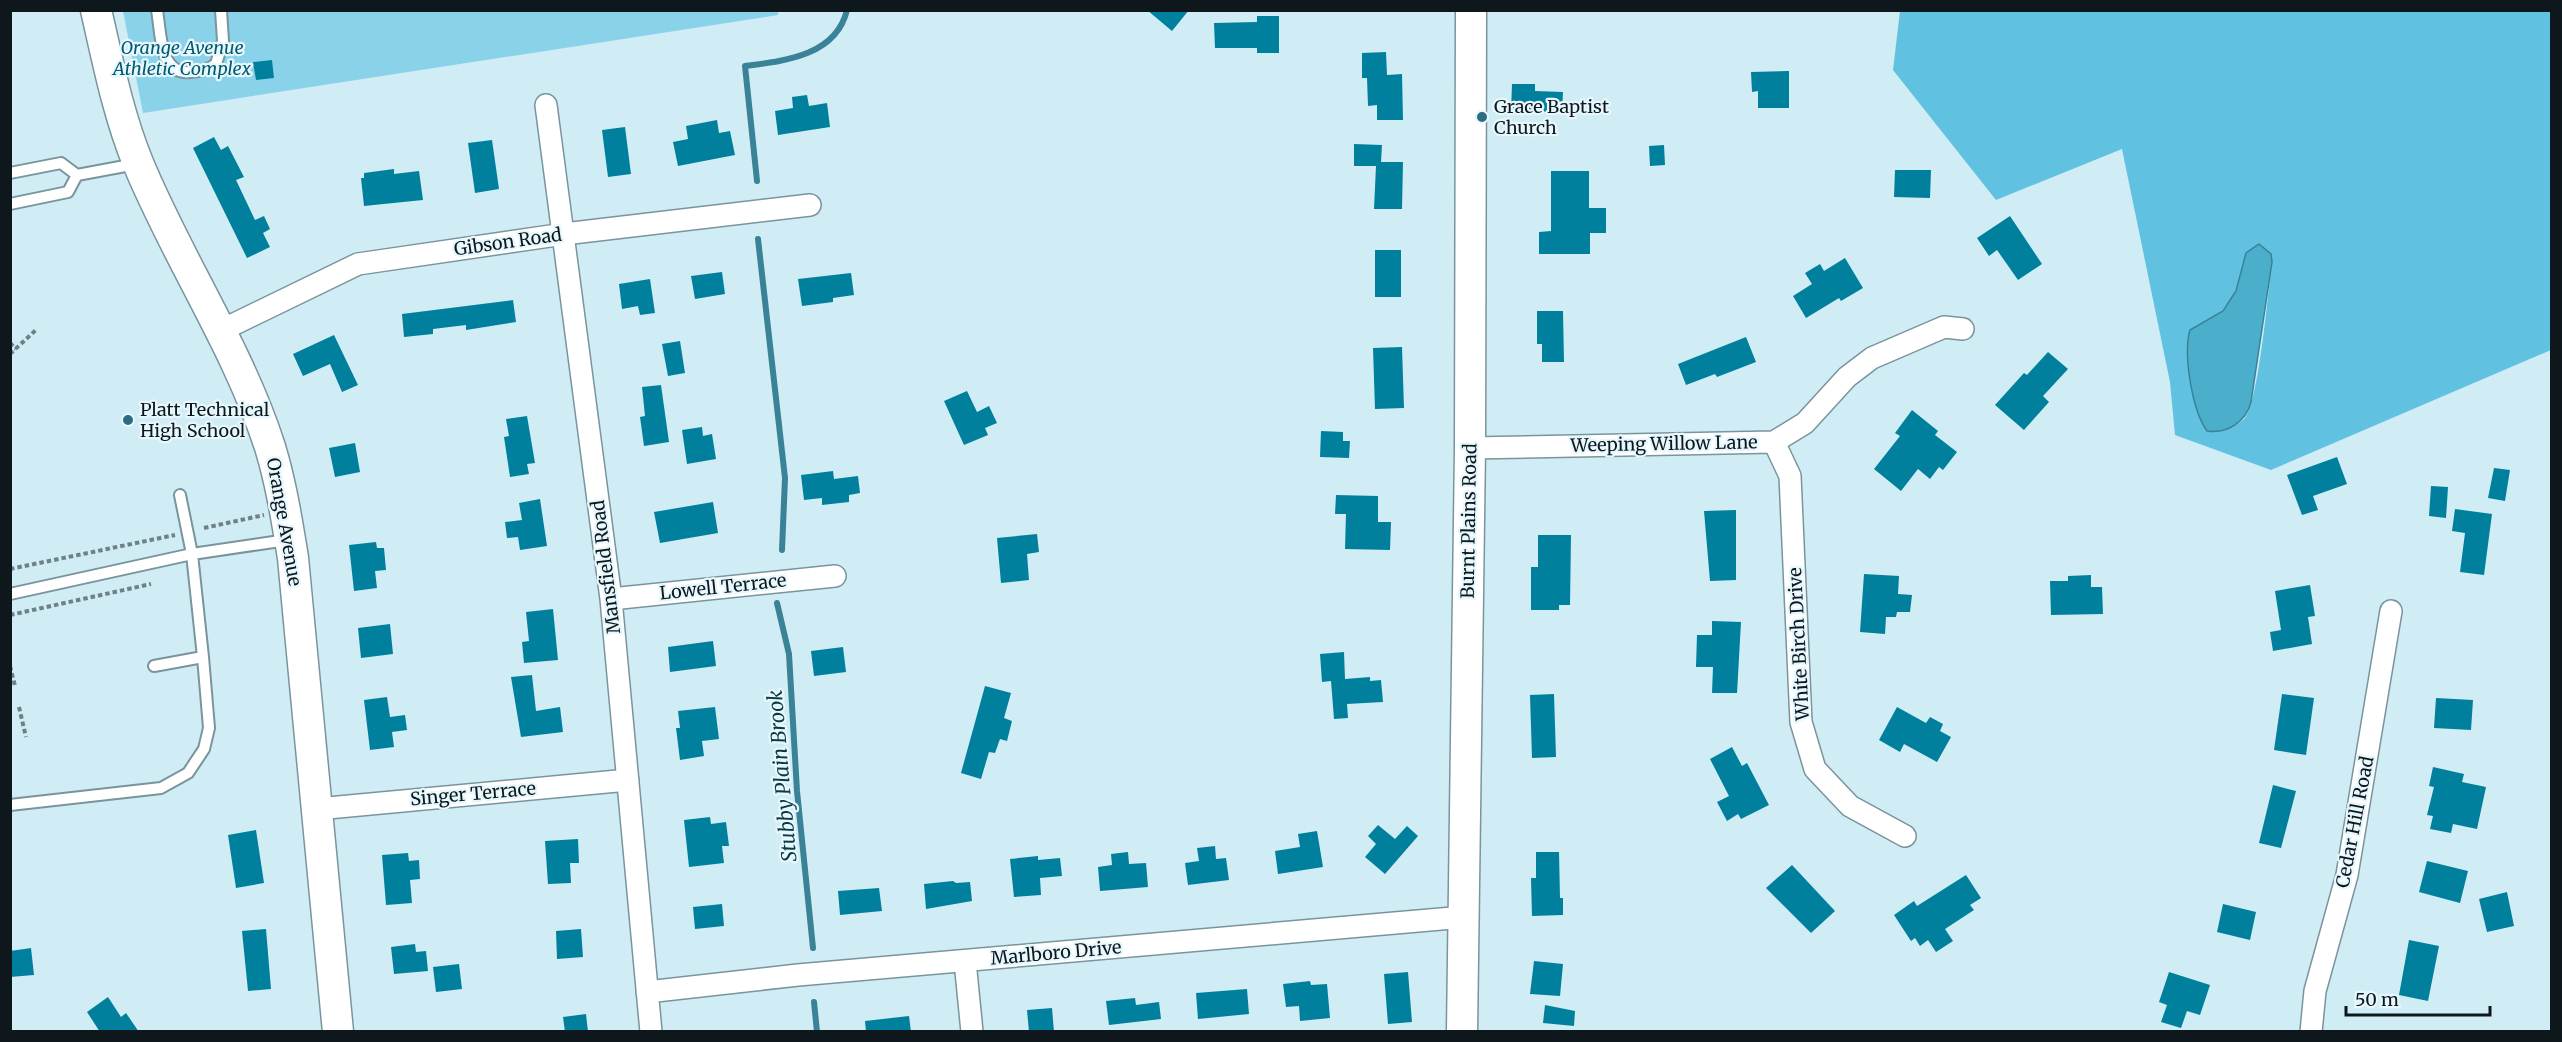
<svg xmlns="http://www.w3.org/2000/svg" width="2562" height="1042" font-family="Merriweather,serif">
<style>
.green{fill:#8ad2ea}
.forest{fill:#60c2e0;fill-rule:evenodd}
.water{fill:#4bafcc;stroke:#398297;stroke-width:1.5}
.lines{fill:none;stroke-linecap:round;stroke-linejoin:round}
.stream{stroke:#398297;stroke-width:6}
.building{fill:#00809c}
.lane-casing{stroke:#7a949d;stroke-width:14}
.street-casing{stroke:#7a949d;stroke-width:24}
.secondary-casing{stroke:#7a949d;stroke-width:33}
.path{stroke:#6e8188;stroke-width:4;stroke-dasharray:4.5 3;stroke-linecap:butt}
.lane{stroke:#fff;stroke-width:10}
.street{stroke:#fff;stroke-width:21}
.secondary{stroke:#fff;stroke-width:30}
.poi-dot{fill:#2c6d81;stroke:#e6f7fd;stroke-width:2}
.labels{text-anchor:middle;stroke-width:4.5;stroke-linejoin:round;paint-order:stroke}
.park-label{font-size:18px;font-style:italic;fill:#025a6f;stroke:#e6f7fd}
.poi-label{font-size:18px;fill:#0e181c;stroke:#e6f7fd;text-anchor:start}
.street-label{font-size:18px;fill:#0e181c;stroke:#e6f7fd}
.water-label{font-size:20px;font-style:italic;fill:#0a3845;stroke:#e6f7fd}
</style>
<rect width="100%" height="100%" fill="#d0ecf5"/>
<path class="green" d="M778 10V15L143 113 123 11Z"/>
<path class="forest" d="M1900 11H2551V350L2271 470 2175 435 2170 382 2122 149 1996 200 1893 70ZM2246 253 2271 254 2272 262C2268 292 2259 399 2245 418 2238 426 2225 428 2216 432V315C2237 303 2240 274 2246 253Z"/>
<path class="water" d="M2259 244 2271 254 2272 262 2251 402C2246 422 2227 434 2207 431 2192 410 2183 354 2190 330L2223 311 2236 291 2246 253Z"/>
<g class="lines">
<path class="stream" d="M757 181 745 66C784 61 836 56 847 10
M758 239 785 478 782 550
M777 603 789 654 797 791 813 948
M814 1002 817 1032"/>
</g>
<path class="building" d="M1147 10H1189L1172 31Z
M1257 16H1279V53H1257V48H1215L1214 23 1257 22Z
M1386 52 1387 75 1402 74 1403 120H1377V105L1368 106 1367 78H1362V53Z
M272 60 274 78 256 80 253 62Z
M1789 71V108H1758V91L1752 92 1751 72Z
M1512 84H1535V91L1563 92 1562 112 1511 111Z
M807 95 809 106 827 103 830 127 778 135 775 111 793 108 792 97Z
M717 120 719 133 730 131 735 155 678 166 673 142 688 139 686 126Z
M625 127 631 174 608 177 602 130Z
M214 137 221 150 228 146 244 177 236 180 255 220 264 216 270 229 263 233 270 247 247 258 193 148Z
M492 140 499 189 475 193 468 143Z
M1354 144 1382 145 1381 162H1403L1402 209H1374L1376 166H1354Z
M1664 145 1665 165 1650 166 1649 146Z
M394 169V174L419 171 423 200 364 206 361 178H364V173Z
M1895 170H1931L1930 198 1894 197Z
M1551 171H1589V208H1606V233H1590V254H1539V232L1551 231Z
M2010 216 2042 264 2018 280 1997 250 1989 256 1977 238Z
M1375 250H1401V297H1375Z
M1845 258 1863 288 1841 301 1839 298 1806 318 1793 296 1812 284 1805 273 1820 264 1824 271Z
M722 272 725 294 695 299 691 276Z
M851 273 854 295 833 298V302L802 306 798 279Z
M650 279 655 313 640 315 638 306 622 309 619 284Z
M513 300 516 322 466 330V325L433 329V334L404 337 402 314Z
M1537 311H1563L1564 362H1542V344H1537Z
M334 335 358 385 342 392 330 364 303 376 293 354Z
M1746 337 1756 362 1717 377 1715 374 1686 385 1678 364Z
M680 341 685 373 668 376 662 344Z
M1402 347 1404 408 1375 409 1373 348Z
M2048 352 2068 369 2043 396 2049 402 2024 430 1995 405 2024 373 2027 375Z
M661 385 669 442 644 446 640 417 645 416 642 387Z
M967 391 977 412 989 406 997 423 985 428 988 435 964 445 944 401Z
M1912 410 1938 431 1935 435 1957 452 1943 470 1939 467 1930 479 1918 469 1901 491 1874 469 1900 436 1895 433Z
M527 416 535 463 527 464 529 474 510 477 504 437 509 436 506 419Z
M702 427 703 436 712 434 716 459 687 464 682 430Z
M1321 431 1343 432V441H1350L1349 458 1320 457Z
M355 443 360 472 335 477 329 448Z
M2337 457 2347 484 2313 496 2318 510 2302 515 2287 475Z
M2494 468 2510 470 2505 501 2488 498Z
M833 471 834 479 858 476 860 493 849 495V502L822 505V498L804 500 801 475Z
M2431 486 2448 487 2446 518 2429 516Z
M1336 495 1378 496V522H1391L1390 550 1345 549 1346 514H1335Z
M540 499 547 546 520 550 518 537 507 538 505 522 522 520 519 503Z
M713 502 718 533 660 543 654 512Z
M2455 509 2492 514 2484 575 2460 572 2465 533 2452 531Z
M1736 510V580L1710 581 1704 511Z
M1037 534 1039 552 1027 554 1029 580 1001 583 997 538Z
M1538 535H1571L1570 605H1559V610H1531V567H1538Z
M376 542 377 548H384L386 570 375 571 377 588 354 591 349 545Z
M1864 574 1899 576 1898 594 1912 595 1910 612H1897L1896 617H1886L1885 634 1860 632Z
M2091 575V587H2102L2103 614 2051 615 2050 581H2068V576Z
M2310 585 2315 616 2308 617 2312 644 2273 651 2270 632 2281 630 2275 591Z
M553 609 558 660 524 663 522 642 529 641 526 612Z
M1712 621 1741 622 1737 693H1712L1713 667H1696L1697 635H1712Z
M390 624 393 654 361 658 358 628Z
M713 641 716 666 670 672 668 647Z
M843 647 846 672 814 676 811 651Z
M1344 652 1345 679 1370 677V681L1381 680 1383 702 1347 704 1348 718 1334 719 1331 681 1322 682 1320 654Z
M532 675 536 711 560 707 563 732 521 737 511 677Z
M985 686 1011 693 1004 718 1012 721 1007 741 1000 739 995 753 989 752 981 779 961 773Z
M1554 694 1556 757 1532 758 1530 695Z
M2282 694 2314 698 2306 755 2274 750Z
M387 697 390 717 405 715 407 730 392 732 394 747 370 750 364 700Z
M2436 698 2473 700 2471 730 2434 728Z
M715 707 719 739 702 741 704 756 680 760 676 728H680L678 711Z
M1897 707 1926 723 1930 717 1943 724 1940 731 1951 737 1937 762 1904 744 1900 752 1879 740Z
M1732 747 1742 766 1747 763 1769 805 1741 819 1738 814 1727 821 1717 802 1729 796 1710 759Z
M2433 767 2464 774 2462 782 2486 787 2477 829 2453 824 2451 833 2430 829 2433 816 2427 815 2434 787 2429 786Z
M2273 785 2296 791 2281 848 2259 843Z
M710 817 711 824 726 822 729 846H722L724 863 689 867 684 820Z
M1378 825 1395 839 1407 826 1418 836 1385 874 1365 857 1376 844 1368 836Z
M256 830 264 883 236 888 228 835Z
M1317 831 1323 867 1278 874 1275 851 1300 847 1298 834Z
M578 839 579 863H570L571 883 548 884 545 841Z
M1215 846 1216 859 1226 858 1229 880 1188 885 1185 863 1199 861 1197 848Z
M1128 852 1129 864 1146 863 1148 887 1100 891 1098 867 1112 865 1111 854Z
M1536 852H1559L1560 898H1563V915L1532 916 1531 878H1536Z
M408 853 409 861 419 860 420 879 410 880 412 903 386 905 382 855Z
M1038 856V860L1060 858 1062 876 1040 878 1041 895 1014 897 1010 859Z
M2427 861 2468 871 2460 903 2419 892Z
M1792 865 1835 911 1811 933 1766 888Z
M1966 875 1981 898 1970 905 1974 910 1945 929 1953 941 1936 952 1928 940 1920 946 1915 938 1911 941 1894 915 1914 901 1917 906Z
M953 881 956 883 970 882 972 901 926 909 924 884Z
M879 888 882 911 840 915 838 891Z
M2507 892 2514 926 2487 932 2479 899Z
M722 904 724 926 695 929 693 907Z
M2223 904 2256 912 2250 940 2217 932Z
M266 929 271 989 248 991 242 931Z
M581 929 583 957 557 959 556 931Z
M2409 940 2439 946 2428 1001 2399 995Z
M415 944 416 952 426 951 428 971 394 974 391 947Z
M31 948 34 975 10 977V951Z
M1534 961 1563 964 1560 996 1530 994Z
M459 964 462 989 436 992 433 967Z
M1408 972 1412 1022 1388 1024 1384 974Z
M2169 972 2210 985 2200 1015 2187 1011 2181 1028 2161 1022 2167 1005 2159 1002Z
M1310 981 1311 985 1327 984 1330 1018 1300 1021 1299 1006 1286 1007 1283 984Z
M1247 989 1249 1014 1198 1019 1196 993Z
M108 997 121 1017 126 1013 139 1032H100L87 1012Z
M1135 998 1136 1005 1159 1002 1161 1019 1109 1025 1106 1001Z
M1545 1005 1575 1011 1574 1026 1543 1023Z
M1052 1008 1054 1032H1029L1027 1010Z
M586 1014 588 1032H565L563 1017Z
M909 1016 911 1032H866L865 1021Z"/>
<g class="lines">
<g class="lane-casing">
<path id="lane" d="M157 10C161 33 159 75 190 72 201 71 207 71 216 64L223 41 221 10
M10 173 61 163 77 175 136 164
M10 204 68 192 77 175
M10 594 192 554 287 540
M154 666 203 657
M10 805 161 788 188 773 204 749 209 728 203 657 192 554 180 495"/>
</g>
<g class="street-casing">
<path id="street" d="M546 105 611 599 651 1032
M220 331 358 264 564 234 810 205
M1774 442 1790 476 1801 722 1815 769 1850 806 1905 836
M1470 448 1774 442 1805 423 1847 377 1872 358 1944 327 1963 329
M611 599 835 576
M317 809 628 780
M965 961 972 1032
M647 992 798 975 1464 917
M2311 1032 2315 991 2347 875 2391 611"/>
</g>
<g class="secondary-casing">
<path id="secondary" d="M96 10C108 62 118 114 138 163 178 260 238 348 270 447 281 483 287 521 293 558L338 1032
M1462 1032 1470 448 1471 10"/>
</g>
<path class="path" d="M10 343 16 349
M10 354 37 329
M204 528 264 515
M10 569 175 535
M10 615 151 584
M10 666 15 686
M19 707 26 737"/>
<use href="#lane" class="lane"/>
<use href="#street" class="street"/>
<use href="#secondary" class="secondary"/>
</g>
<g class="poi-dot">
<circle cx="1482" cy="117" r="6"/>
<circle cx="128" cy="420" r="6"/>
</g>
<g class="labels">
<g class="park-label">
<text x="182" y="54">Orange Avenue<tspan x="182" dy="21">Athletic Complex</tspan></text>
</g>
<g class="poi-label">
<text x="1494" y="113">Grace Baptist<tspan x="1494" dy="21">Church</tspan></text>
<text x="140" y="416">Platt Technical<tspan x="140" dy="21">High School</tspan></text>
</g>
<g class="street-label">
<text transform="translate(508 242) rotate(-8)" y="6">Gibson Road</text>
<text transform="translate(1664 444) rotate(-1)" y="6">Weeping Willow Lane</text>
<text transform="translate(1469 521) rotate(-89)" y="6">Burnt Plains Road</text>
<text transform="translate(284 522) rotate(80)" y="6">Orange Avenue</text>
<text transform="translate(606 567) rotate(-97)" y="6">Mansfield Road</text>
<text transform="translate(723 587) rotate(-6)" y="6">Lowell Terrace</text>
<text transform="translate(1799 644) rotate(-93)" y="6">White Birch Drive</text>
<text transform="translate(473 794) rotate(-5)" y="6">Singer Terrace</text>
<text transform="translate(2355 822) rotate(-79)" y="6">Cedar Hill Road</text>
<text transform="translate(1056 953) rotate(-5)" y="6">Marlboro Drive</text>
</g>
<g class="water-label">
<text transform="translate(782 776) rotate(-95)" y="7">Stubby Plain Brook</text>
</g>
</g>
<rect width="2562" height="1042" fill="none" stroke="#0e181c" stroke-width="24"/>
<path d="M2346 1006v9h144v-9" fill="none" stroke="#0e181c" stroke-width="3"/>
<text x="2355" y="1006" font-size="18" fill="#0e181c" stroke="#e6f7fd" stroke-width="4.5" paint-order="stroke">50 m</text>
</svg>
